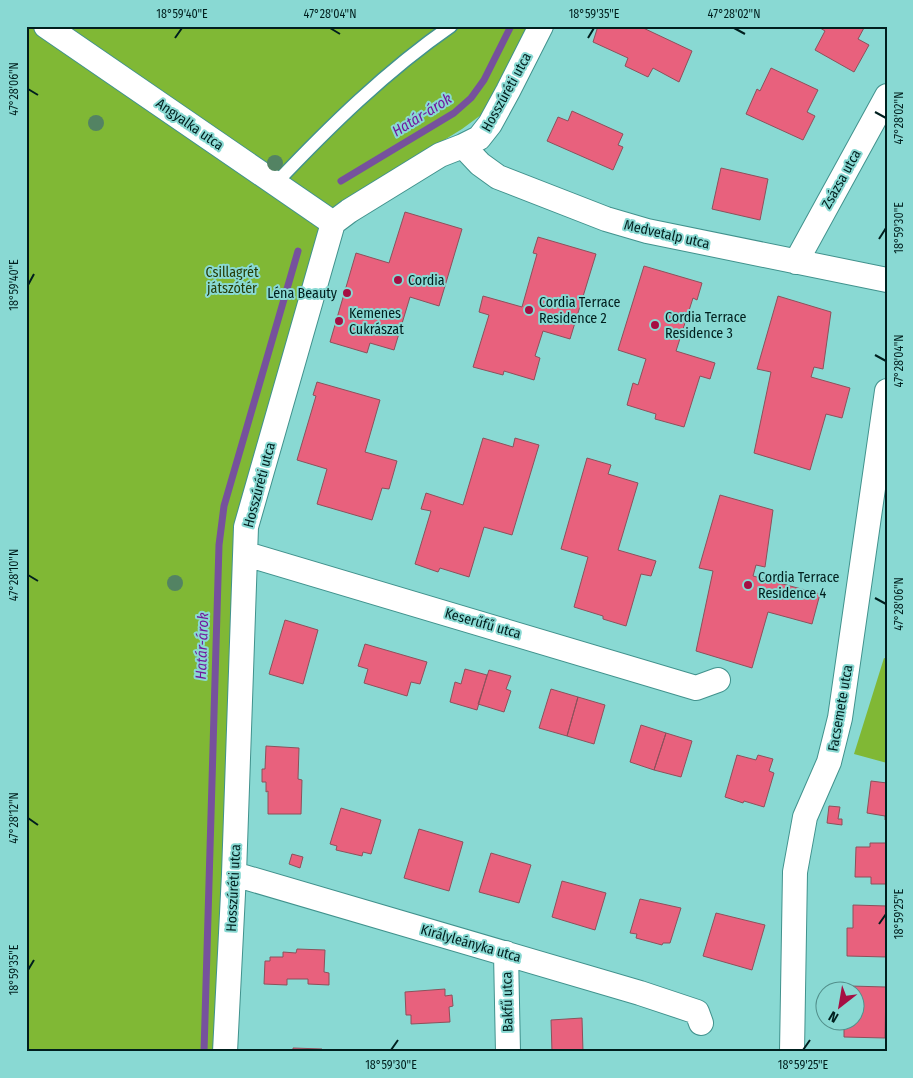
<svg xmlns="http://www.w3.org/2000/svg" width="913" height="1078" font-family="'Fira Sans Condensed',sans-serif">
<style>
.green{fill:#80b835}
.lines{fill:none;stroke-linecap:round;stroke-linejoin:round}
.stream{stroke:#76519d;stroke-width:7}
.building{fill:#e8617d;stroke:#8c515b}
.service-casing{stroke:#41928d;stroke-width:15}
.minor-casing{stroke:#41928d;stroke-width:26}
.service{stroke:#fff;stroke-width:12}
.minor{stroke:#fff;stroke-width:24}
.tree{fill:#538363}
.ticks{fill:none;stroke:#001f1e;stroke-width:2}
.poi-dot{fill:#a60e43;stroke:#89d9d3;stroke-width:2}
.labels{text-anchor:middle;stroke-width:4;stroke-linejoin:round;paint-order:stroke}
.street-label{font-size:14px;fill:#001f1e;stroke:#89d9d3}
.park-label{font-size:14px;fill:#263c08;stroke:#89d9d3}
.poi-label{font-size:14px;fill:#001f1e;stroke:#89d9d3;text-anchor:start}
.water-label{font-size:15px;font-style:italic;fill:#72189f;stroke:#89d9d3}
.neatline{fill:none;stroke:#001f1e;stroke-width:2}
.ticks-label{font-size:12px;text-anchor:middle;fill:#001f1e}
</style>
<rect width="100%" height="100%" fill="#89d9d3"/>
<path class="green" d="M26 26H531L485 112 462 129 342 203 235 526 215 1052H26Z
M884 658 887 659V763L854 754Z"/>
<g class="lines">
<path class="stream" d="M341 181 454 113 471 98 484 80 511 26
M204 1052 219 545 224 506 298 251"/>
</g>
<path class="building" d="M598 26H639L692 51 679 82 653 68 648 77 625 66 628 58 593 42Z
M817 26H865L858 39 869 45 854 72 815 50 825 31Z
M771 68 818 90 807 112 815 116 803 140 746 114 757 89 760 91Z
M572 111 623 134 618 145 623 147 613 170 547 141 558 117 568 121Z
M721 168 768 179 760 220 712 209Z
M405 212 462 229 439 306 410 297 394 350 370 343 367 353 330 342 356 253 389 263Z
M538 237 596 254 570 339 543 331 535 356 540 358 534 380 504 371 503 375 473 367 489 315 479 312 483 296 522 307 537 254 533 253Z
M644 266 702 283 697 300 693 298 676 351 715 363 710 379 700 376 684 427 655 419 656 414 627 405 633 383 638 385 646 359 618 350Z
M778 296 831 312 823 369 814 367 811 377 850 388 842 418 826 414 810 470 754 453 771 372 757 369Z
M317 382 380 400 365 452 397 461 389 489 382 488 372 520 317 504 327 469 297 460 316 396 313 395Z
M483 438 513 447 515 438 539 445 512 535 484 527 469 577 440 568 438 572 415 564 431 511 421 509 426 493 463 505Z
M587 458 611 465 608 474 638 483 618 550 656 561 651 576 641 574 626 626 603 619V616L574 607 588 557 561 549Z
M720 495 773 510 765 567 756 565 753 576 820 594 812 624 768 612 752 668 696 651 713 571 699 568Z
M285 620 318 630 303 684 269 674Z
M365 644 427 662 420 684 411 682 407 696 364 683 368 669 358 666Z
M465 669 487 675 477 710 450 702 455 682 461 684Z
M489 670 511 676 506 689 511 691 504 712 478 704Z
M551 689 578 697 567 736 539 728Z
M578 697 605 705 594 744 567 736Z
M641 725 666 733 654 770 630 762Z
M666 733 692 741 681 777 654 770Z
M266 746 299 748 298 779 302 780 301 814H268V791L266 792V782H262V769H265Z
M737 755 756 760 758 755 773 759 769 771 774 773 764 807 744 801 743 803 725 797Z
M871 781 887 783V820H885V816L867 813Z
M829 806 840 807 838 819H842V825L827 823Z
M341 808 381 820 371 854 363 852 362 856 336 850 337 846 330 844Z
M419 829 463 842 449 891 404 878Z
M870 843H887V884H871V877H855L856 847H870Z
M491 853 531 865 519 903 479 892Z
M292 854 303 857 300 868 289 864Z
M562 881 606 893 595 930 552 917Z
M640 899 681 908 670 943H663L662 945 636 938 637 934 630 933Z
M853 905 887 906V957L847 956V928H853Z
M716 913 765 925 752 970 703 956Z
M297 949 325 950 324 972 329 973V985L308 984V979H287V985L264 984 265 961H270V957H283V952L296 953Z
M850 986 886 987 885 1038 844 1037V1020H856V990H850Z
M445 989V996L452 995 453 1006 449 1007 450 1022 411 1024V1015H406L405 992Z
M582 1018 583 1052H552L551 1020Z
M293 1048 322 1049V1052H293Z"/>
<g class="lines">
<g class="service-casing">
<path id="service" d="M275 184C329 127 386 71 451 26"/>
</g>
<g class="minor-casing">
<path id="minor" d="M46 26 333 223
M463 146 480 164 498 177 606 219 647 231 887 280
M796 262 887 96
M246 554 696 688 718 680
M234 874 640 993 697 1012 701 1023
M506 953 508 1052
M225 1052 234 874 246 527 333 223 349 211 440 155 463 146 479 138 490 124 508 91 541 26
M792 1052 795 872 805 817 829 762 840 718 887 391"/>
</g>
<use href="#service" class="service"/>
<use href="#minor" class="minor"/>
</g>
<g class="tree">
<circle cx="96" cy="123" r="8"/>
<circle cx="275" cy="163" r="8"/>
<circle cx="175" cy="583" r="8"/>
</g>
<path class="ticks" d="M330 28 340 34M734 28 745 34M175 38 182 28M588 38 594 28M28 89 38 95M875 112 886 118M879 239 886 228M28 285 34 274M875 355 886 361M28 575 38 581M875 598 886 604M28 818 38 825M879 924 886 914M28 970 34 960M391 1050 398 1040M803 1050 810 1040"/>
<g class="poi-dot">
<circle cx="398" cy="280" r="5"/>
<circle cx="347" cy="293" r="5"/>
<circle cx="529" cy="310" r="5"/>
<circle cx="339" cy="321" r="5"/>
<circle cx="655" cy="325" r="5"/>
<circle cx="748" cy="585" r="5"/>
</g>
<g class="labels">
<g class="street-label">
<text transform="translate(506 92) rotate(-61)" y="5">Hosszúréti utca</text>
<text transform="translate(190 124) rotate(35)" y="5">Angyalka utca</text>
<text transform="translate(841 179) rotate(-61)" y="5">Zsázsa utca</text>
<text transform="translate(667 234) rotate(13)" y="5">Medvetalp utca</text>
<text transform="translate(259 485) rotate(-75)" y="5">Hosszúréti utca</text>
<text transform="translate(483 623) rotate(16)" y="5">Keserűfű utca</text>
<text transform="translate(840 708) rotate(-80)" y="5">Facsemete utca</text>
<text transform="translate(233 888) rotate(-87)" y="5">Hosszúréti utca</text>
<text transform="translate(471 943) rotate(16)" y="5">Királyleányka utca</text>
<text transform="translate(507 1002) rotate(-91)" y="5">Bakfű utca</text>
</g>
<g class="park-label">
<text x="232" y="277">Csillagrét<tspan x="232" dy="16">játszótér</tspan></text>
</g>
<g class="poi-label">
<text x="408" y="285">Cordia</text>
<text x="337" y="298" text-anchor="end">Léna Beauty</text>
<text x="539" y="307">Cordia Terrace<tspan x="539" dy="16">Residence 2</tspan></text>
<text x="349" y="318">Kemenes<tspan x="349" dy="16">Cukrászat</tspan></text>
<text x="665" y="322">Cordia Terrace<tspan x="665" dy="16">Residence 3</tspan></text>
<text x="758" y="582">Cordia Terrace<tspan x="758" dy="16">Residence 4</tspan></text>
</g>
<g class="water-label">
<text transform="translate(422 115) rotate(-32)" y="5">Határ-árok</text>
<text transform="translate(202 646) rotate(-88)" y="5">Határ-árok</text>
</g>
</g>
<rect width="913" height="1078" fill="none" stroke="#89d9d3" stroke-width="55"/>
<g transform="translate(840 1006) rotate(211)"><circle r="24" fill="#89d9d3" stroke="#528f8b"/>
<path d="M0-4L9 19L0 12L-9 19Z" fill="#a60e43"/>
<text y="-8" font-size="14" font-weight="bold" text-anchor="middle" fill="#001f1e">N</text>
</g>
<rect x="28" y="28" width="858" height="1022" class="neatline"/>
<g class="ticks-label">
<text x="182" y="18">18°59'40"E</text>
<text x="330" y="18">47°28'04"N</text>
<text x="594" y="18">18°59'35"E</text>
<text x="734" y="18">47°28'02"N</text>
<text transform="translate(14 89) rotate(-90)" y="4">47°28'06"N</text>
<text transform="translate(899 118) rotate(-90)" y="4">47°28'02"N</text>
<text transform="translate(899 228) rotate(-90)" y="4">18°59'30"E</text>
<text transform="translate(14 285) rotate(-90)" y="4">18°59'40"E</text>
<text transform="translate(899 361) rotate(-90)" y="4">47°28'04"N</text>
<text transform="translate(14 575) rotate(-90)" y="4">47°28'10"N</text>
<text transform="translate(899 604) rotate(-90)" y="4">47°28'06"N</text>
<text transform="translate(14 818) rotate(-90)" y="4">47°28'12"N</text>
<text transform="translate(899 914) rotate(-90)" y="4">18°59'25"E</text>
<text transform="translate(14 970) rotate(-90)" y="4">18°59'35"E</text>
<text x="391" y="1069">18°59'30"E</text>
<text x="803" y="1069">18°59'25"E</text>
</g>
</svg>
